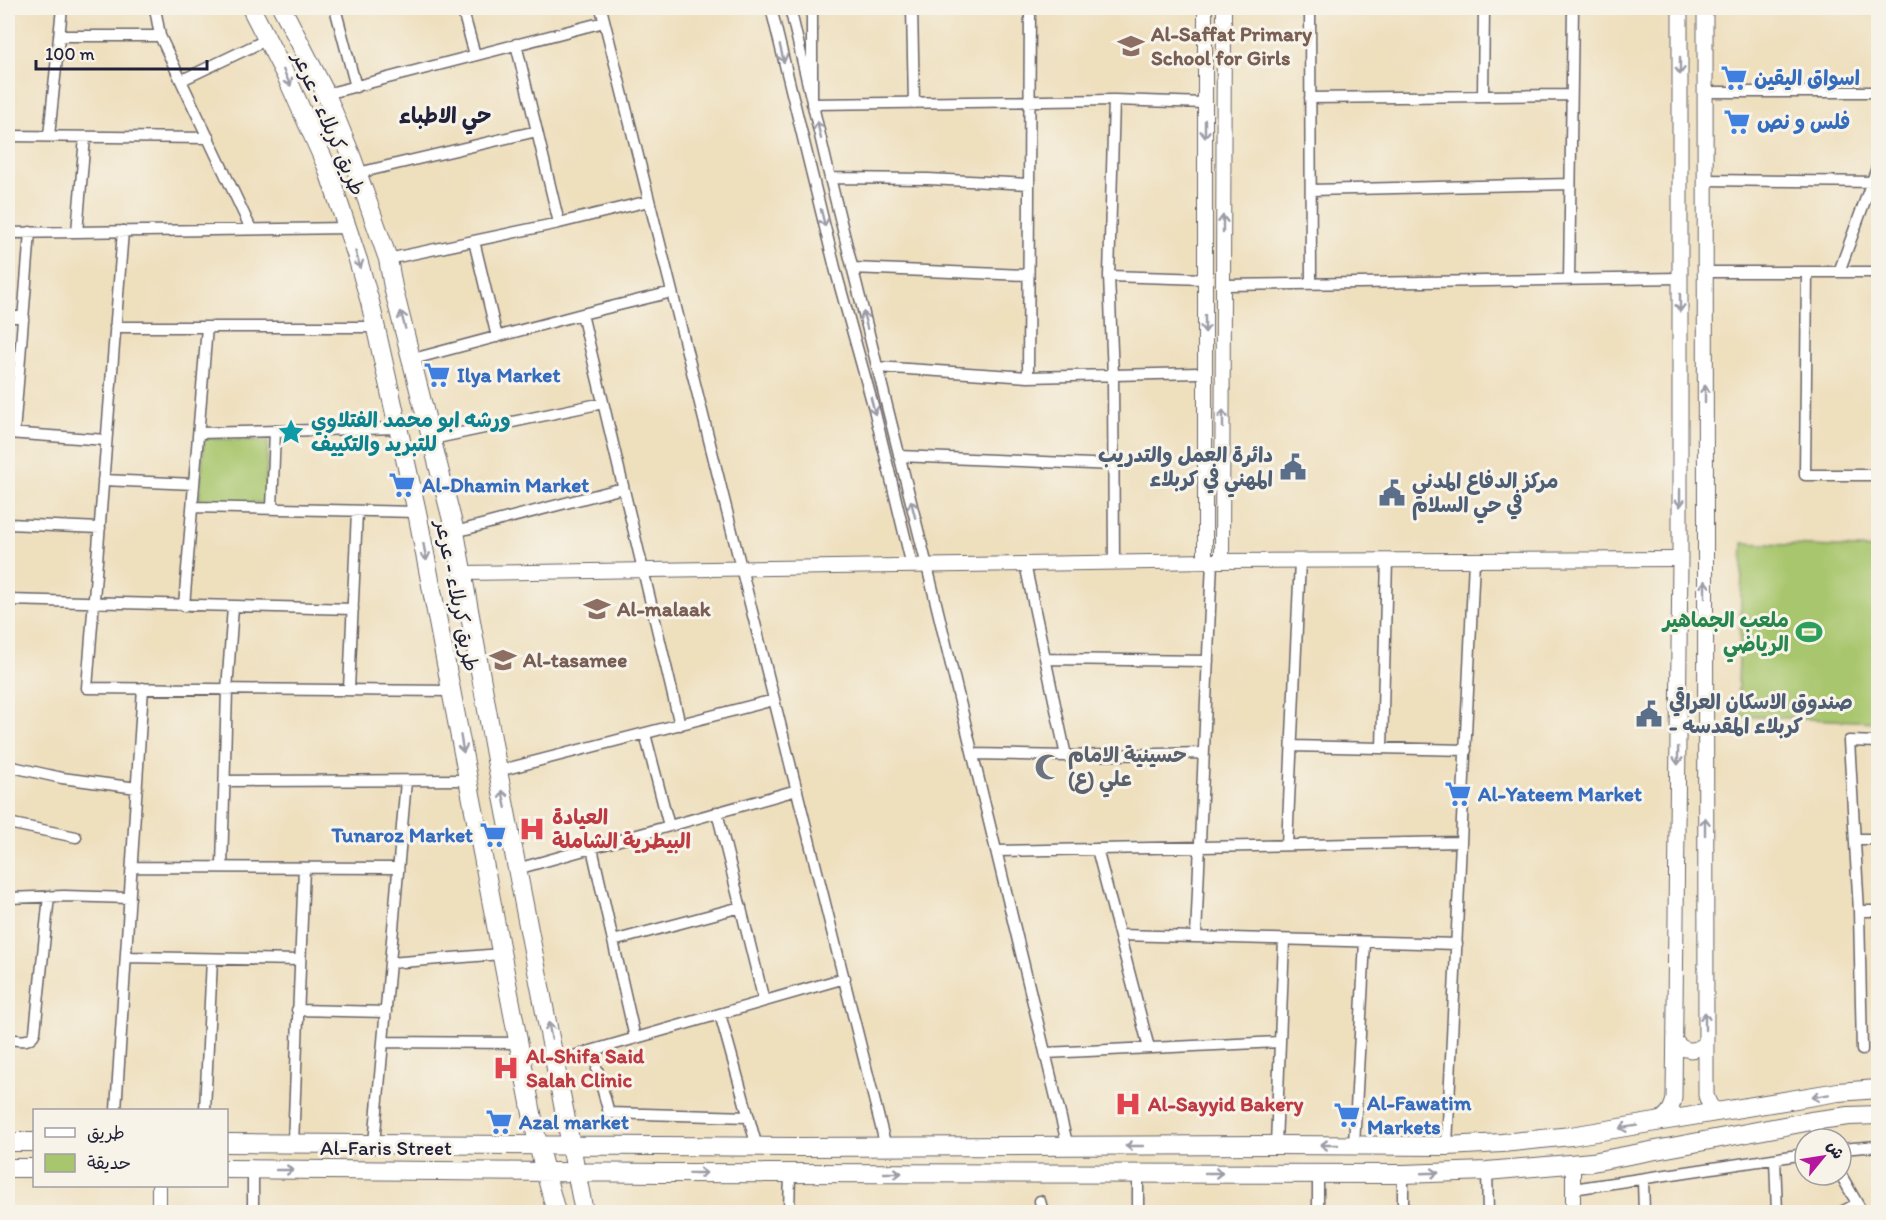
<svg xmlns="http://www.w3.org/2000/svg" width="1886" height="1220" font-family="Itim,'Playpen Sans Arabic',sans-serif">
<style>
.green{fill:#a8c66d;stroke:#657454;stroke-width:1.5}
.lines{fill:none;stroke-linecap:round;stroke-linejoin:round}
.minor-casing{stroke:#696468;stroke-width:13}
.tertiary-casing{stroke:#696468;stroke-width:16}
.secondary-casing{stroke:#696468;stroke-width:17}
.primary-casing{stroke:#696468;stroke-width:20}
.minor{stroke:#fff;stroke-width:10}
.tertiary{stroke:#fff;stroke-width:14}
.secondary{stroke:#fff;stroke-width:15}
.primary{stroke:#fff;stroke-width:18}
.oneway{stroke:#9c9ca7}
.labels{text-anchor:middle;stroke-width:6;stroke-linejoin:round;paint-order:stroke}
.education-label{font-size:21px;font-weight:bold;fill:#785e54;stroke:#f7f3e8;text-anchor:start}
.shop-label{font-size:21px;font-weight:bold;fill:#366cbe;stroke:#f7f3e8;text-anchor:start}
.street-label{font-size:21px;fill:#22223b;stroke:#f7f3e8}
.culture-label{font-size:21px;font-weight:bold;fill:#0d838f;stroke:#f7f3e8;text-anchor:start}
.service-label{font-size:21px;font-weight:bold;fill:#4e5e75;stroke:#f7f3e8;text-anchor:start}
.leisure-label{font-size:21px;font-weight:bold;fill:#27864d;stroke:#f7f3e8;text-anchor:end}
.worship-label{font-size:21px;font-weight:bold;fill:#5b616d;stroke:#f7f3e8;text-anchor:start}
.health-label{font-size:21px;font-weight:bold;fill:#be3a42;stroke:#f7f3e8;text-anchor:start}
.neighbourhood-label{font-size:22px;font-weight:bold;fill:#22223b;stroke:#f7f3e8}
</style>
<rect width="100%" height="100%" fill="#f7f3e8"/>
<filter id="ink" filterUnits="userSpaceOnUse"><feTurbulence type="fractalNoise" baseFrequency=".0167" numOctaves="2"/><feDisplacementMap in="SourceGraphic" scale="12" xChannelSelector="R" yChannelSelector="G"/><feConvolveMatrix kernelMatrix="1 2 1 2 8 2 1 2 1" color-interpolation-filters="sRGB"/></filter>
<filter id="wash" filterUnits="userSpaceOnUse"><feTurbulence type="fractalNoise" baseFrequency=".008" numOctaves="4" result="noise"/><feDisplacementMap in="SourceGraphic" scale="24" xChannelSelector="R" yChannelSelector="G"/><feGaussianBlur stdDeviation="1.35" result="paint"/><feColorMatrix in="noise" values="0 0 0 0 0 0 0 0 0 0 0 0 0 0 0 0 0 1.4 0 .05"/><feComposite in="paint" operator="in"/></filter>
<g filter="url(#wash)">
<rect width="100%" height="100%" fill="#eedfbd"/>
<path class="green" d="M204 438 268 441 265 503 199 502Z
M1743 543 1878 549V722L1737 716Z"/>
</g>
<g filter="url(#ink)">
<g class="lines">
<g class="minor-casing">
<path id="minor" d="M155 8 160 36 251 229
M335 8 356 87
M462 8 475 55
M601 8 886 1147
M771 8 836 272 874 409 912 566
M790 8 830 178 927 566 1068 1147
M812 8V104L1114 100 1205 103
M912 8 914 103
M1310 8 1311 283
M59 36H160
M516 44 559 223
M182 80 268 39
M1705 92H1878
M326 94 604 22
M1483 96 1484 8
M1310 98 1571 95
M8 136 209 138
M49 136 62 8
M358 173 537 131
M830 178 928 179 1029 184
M1705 180 1878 182
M1311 190 1570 184
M123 231 87 688 452 691
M77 232 85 137
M8 233 348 228
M474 241 497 337
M388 259 559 223 649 201
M852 268 1028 275
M1706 272H1878
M1807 272 1805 475H1878
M1839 272 1878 165
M1109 276 1205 279
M1569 280 1573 8
M1223 285 1680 278
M582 314 680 725
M8 317H24
M115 327H375
M413 359 582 314 672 292
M877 367 1028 377 1199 373
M1028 377 1030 8
M8 433 106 440
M14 433 30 232
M199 433 399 428
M432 439 603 403
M899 456 1114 465
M103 480 194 484
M193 507 417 512
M272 509 275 431
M8 524 100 528
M455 532 623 488
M1114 563 1113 376 1109 276 1114 100
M1025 564 1066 756
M8 600 353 609
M184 606 207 327
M1046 659 1208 661
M349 689 357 512
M645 734 669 826
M1292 746 1466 750
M1382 748 1387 560
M973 754 1066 756 1204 753
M8 766 62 778 137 788
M498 771 774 700
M225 781 468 780
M717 812 764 1001
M8 823 76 837
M1855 839H1878
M1287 845 1300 561
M592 848 635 1038
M1097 849 1149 1048
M996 851 1461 842
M132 867 398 868
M222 867 227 690 233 607
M517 869 797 790
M8 898 64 896 130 898
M1859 911H1878
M1120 935 1457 944
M1196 937 1212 561
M613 941 741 907
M126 957 299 960
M390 963 501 954
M297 1010 386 1012
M720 1014 757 1147
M8 1039C18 1040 30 1044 35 1032L49 896
M383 1042 518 1043
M1862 1050 1859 911 1849 741 1878 742
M1045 1053 1280 1042
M556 1061 845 978
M597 1069 609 1113 749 1117
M116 1110 143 688
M205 1110 212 959
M1811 1121 1821 1139
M293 1144 304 868
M374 1144 406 781
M1276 1145 1284 940
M1354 1145 1365 942
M1447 1146 1474 560
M1841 1149 1878 1146
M1775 1159 1777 1212
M1487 1171 1488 1212
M1138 1173V1212
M1841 1175 1862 1212
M1643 1180 1644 1212
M1573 1189 1805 1154
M1040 1201 1043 1212
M253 1212V1170
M789 1212 790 1173
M1318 1212V1174
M1403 1212V1174
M1841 1212 1857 1204"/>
</g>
<g class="tertiary-casing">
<path id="tertiary" d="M1205 561V8
M1222 561 1224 8
M463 573 1212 561 1680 559
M1573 1164V1212
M159 1212V1186"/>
</g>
<g class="secondary-casing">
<path id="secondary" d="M1705 8 1706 1095C1709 1105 1711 1110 1723 1111
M1675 1041C1683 1052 1695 1053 1706 1043
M1656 1122C1667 1116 1672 1110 1674 1098L1680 559V8"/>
</g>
<g class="primary-casing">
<path id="primary" d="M251 8 288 80 326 165 358 260 370 302 417 512 538 1145 556 1212
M282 8 326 94 351 155 388 259 393 287 455 532 498 771 584 1212
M8 1142H34
M226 1143 796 1147 1276 1145 1447 1146 1502 1143 1571 1136 1838 1092 1878 1089
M8 1168H34
M226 1169 664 1173 1403 1174 1487 1171 1592 1162 1811 1121 1849 1116 1878 1115"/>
</g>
<use href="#minor" class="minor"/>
<use href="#tertiary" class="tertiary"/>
<use href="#secondary" class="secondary"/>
<use href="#primary" class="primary"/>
</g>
<defs><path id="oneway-shaft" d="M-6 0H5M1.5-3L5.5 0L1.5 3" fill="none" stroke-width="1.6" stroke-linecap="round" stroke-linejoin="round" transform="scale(1.5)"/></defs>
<g class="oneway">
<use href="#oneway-shaft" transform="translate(782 54) rotate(76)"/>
<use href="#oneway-shaft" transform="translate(1680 66) rotate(90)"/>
<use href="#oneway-shaft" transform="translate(287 78) rotate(65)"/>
<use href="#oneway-shaft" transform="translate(1205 129) rotate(90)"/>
<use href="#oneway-shaft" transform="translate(819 130) rotate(-103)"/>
<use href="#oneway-shaft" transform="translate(823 218) rotate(76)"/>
<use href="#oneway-shaft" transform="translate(1223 224) rotate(-90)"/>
<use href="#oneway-shaft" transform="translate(358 260) rotate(73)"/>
<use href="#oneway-shaft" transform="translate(1680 303) rotate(90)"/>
<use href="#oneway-shaft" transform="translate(403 320) rotate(-105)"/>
<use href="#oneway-shaft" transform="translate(865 320) rotate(-104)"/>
<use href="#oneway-shaft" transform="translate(1205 324) rotate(90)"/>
<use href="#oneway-shaft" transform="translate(1705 394) rotate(-90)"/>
<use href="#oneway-shaft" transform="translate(873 406) rotate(75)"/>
<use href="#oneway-shaft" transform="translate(1223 419) rotate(-90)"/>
<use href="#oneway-shaft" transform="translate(1680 498) rotate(90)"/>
<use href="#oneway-shaft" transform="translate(913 509) rotate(-104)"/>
<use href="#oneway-shaft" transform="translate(425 552) rotate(79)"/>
<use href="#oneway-shaft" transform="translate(1705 589) rotate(-90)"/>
<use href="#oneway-shaft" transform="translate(462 744) rotate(80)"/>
<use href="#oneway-shaft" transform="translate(1678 756) rotate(91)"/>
<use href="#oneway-shaft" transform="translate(504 799) rotate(-101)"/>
<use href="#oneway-shaft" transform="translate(1705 826) rotate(-90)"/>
<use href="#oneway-shaft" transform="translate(1705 1021) rotate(-90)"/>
<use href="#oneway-shaft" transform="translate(550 1031) rotate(-101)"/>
<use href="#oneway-shaft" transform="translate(1820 1096) rotate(170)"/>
<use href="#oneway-shaft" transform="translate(1628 1127) rotate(171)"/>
<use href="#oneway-shaft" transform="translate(1329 1145) rotate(-180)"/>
<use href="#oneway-shaft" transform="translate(1134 1146) rotate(180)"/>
<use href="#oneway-shaft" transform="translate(285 1170)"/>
<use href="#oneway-shaft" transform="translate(698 1173)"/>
<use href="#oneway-shaft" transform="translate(893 1173)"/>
<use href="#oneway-shaft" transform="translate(1214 1173)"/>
<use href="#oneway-shaft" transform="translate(1430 1173) rotate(-2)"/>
</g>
</g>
<defs>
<g id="school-bare" transform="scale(2.07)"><path d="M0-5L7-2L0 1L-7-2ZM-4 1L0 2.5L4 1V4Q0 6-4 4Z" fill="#8d6e63" stroke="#f7f3e8" stroke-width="2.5" paint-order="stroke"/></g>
<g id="supermarket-bare" transform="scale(2.07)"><path d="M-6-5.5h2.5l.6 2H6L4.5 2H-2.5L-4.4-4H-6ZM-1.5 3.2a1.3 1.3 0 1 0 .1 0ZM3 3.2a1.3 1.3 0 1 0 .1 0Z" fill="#3f7fe0" stroke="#f7f3e8" stroke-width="2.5" paint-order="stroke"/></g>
<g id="sight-bare" transform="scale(2.07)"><path d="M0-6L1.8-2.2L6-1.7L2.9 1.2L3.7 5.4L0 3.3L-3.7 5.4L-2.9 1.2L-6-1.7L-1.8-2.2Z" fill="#0f9aa8" stroke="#f7f3e8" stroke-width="2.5" paint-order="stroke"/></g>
<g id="civic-bare" transform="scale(2.07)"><path d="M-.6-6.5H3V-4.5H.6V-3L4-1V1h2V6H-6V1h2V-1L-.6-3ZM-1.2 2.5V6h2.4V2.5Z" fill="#5c6f8a" stroke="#f7f3e8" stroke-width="2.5" paint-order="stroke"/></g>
<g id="stadium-bare" transform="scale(2.07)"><path d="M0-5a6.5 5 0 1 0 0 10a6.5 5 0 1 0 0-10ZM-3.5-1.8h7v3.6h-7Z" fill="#2e9e5b" stroke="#f7f3e8" stroke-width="2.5" paint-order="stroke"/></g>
<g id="mosque-bare" transform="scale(2.07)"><path d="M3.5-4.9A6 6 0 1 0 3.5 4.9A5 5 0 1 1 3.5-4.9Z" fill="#6b7280" stroke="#f7f3e8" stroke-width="2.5" paint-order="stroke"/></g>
<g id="hospital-bare" transform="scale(2.07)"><path d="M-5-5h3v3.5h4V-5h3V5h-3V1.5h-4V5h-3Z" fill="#e0444e" stroke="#f7f3e8" stroke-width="2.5" paint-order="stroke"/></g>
</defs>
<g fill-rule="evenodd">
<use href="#school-bare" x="1131" y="46"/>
<use href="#supermarket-bare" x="1734" y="78"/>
<use href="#supermarket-bare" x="1737" y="122"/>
<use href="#supermarket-bare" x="437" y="375"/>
<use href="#sight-bare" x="291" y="432"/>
<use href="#civic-bare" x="1293" y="467"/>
<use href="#supermarket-bare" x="402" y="485"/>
<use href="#civic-bare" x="1392" y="493"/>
<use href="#school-bare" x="597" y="609"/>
<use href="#stadium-bare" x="1809" y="632"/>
<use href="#school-bare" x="503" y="660"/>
<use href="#civic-bare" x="1649" y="714"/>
<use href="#mosque-bare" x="1048" y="767"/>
<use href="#supermarket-bare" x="1458" y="794"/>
<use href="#hospital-bare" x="532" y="829"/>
<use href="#supermarket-bare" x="493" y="835"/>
<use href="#hospital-bare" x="506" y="1068"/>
<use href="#hospital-bare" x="1128" y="1104"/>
<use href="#supermarket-bare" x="1347" y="1115"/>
<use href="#supermarket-bare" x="499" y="1122"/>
</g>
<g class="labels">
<g class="education-label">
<text x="1151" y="41">Al-Saffat Primary<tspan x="1151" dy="24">School for Girls</tspan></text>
<text x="617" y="616">Al-malaak</text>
<text x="523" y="667">Al-tasamee</text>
</g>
<g class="shop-label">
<text x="1754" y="85">اسواق اليقين</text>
<text x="1757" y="129">فلس و نص</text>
<text x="457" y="382">Ilya Market</text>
<text x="422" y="492">Al-Dhamin Market</text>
<text x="1478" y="801">Al-Yateem Market</text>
<text x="473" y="842" text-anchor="end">Tunaroz Market</text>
<text x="1367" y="1110">Al-Fawatim<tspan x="1367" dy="24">Markets</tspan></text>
<text x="519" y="1129">Azal market</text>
</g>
<g class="street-label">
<text transform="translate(329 124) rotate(67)" y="7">طريق كربلاء - عرعر</text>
<text transform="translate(457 596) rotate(79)" y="7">طريق كربلاء - عرعر</text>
<text x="386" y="1155">Al-Faris Street</text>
</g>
<g class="culture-label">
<text x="311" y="427">ورشه ابو محمد الفتلاوي<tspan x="311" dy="24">للتبريد والتكييف</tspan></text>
</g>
<g class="service-label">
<text x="1273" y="462" text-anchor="end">دائرة العمل والتدريب<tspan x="1273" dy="24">المهني في كربلاء</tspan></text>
<text x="1412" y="488">مركز الدفاع المدني<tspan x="1412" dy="24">في حي السلام</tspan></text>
<text x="1669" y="709">صندوق الاسكان العراقي<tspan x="1669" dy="24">- كربلاء المقدسه</tspan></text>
</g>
<g class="leisure-label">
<text x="1789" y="627">ملعب الجماهير<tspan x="1789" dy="24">الرياضي</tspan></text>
</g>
<g class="worship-label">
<text x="1068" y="762">حسينية الامام<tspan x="1068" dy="24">علي (ع)</tspan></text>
</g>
<g class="health-label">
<text x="552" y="824">العيادة<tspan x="552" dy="24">البيطرية الشاملة</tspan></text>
<text x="526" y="1063">Al-Shifa Said<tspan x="526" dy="24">Salah Clinic</tspan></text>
<text x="1148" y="1111">Al-Sayyid Bakery</text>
</g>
<g class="neighbourhood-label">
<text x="445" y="123">حي الاطباء</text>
</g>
</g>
<rect width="1886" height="1220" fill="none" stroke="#f7f3e8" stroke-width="30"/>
<rect x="33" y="1109" width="195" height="78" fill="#f7f3e8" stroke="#a29fa3" stroke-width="1.5"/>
<rect x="45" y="1128" width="30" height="9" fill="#ffffff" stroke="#a29fa3" stroke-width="1.5"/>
<text x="87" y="1139" font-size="18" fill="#22223b">طريق</text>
<rect x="45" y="1154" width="30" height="18" fill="#a8c66d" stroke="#a29fa3" stroke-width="1.5"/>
<text x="87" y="1169" font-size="18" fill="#22223b">حديقة</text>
<g transform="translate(1823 1157) rotate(60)"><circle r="28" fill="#f7f3e8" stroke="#a29fa3" stroke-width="1.5"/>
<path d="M0-4.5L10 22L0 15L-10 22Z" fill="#b5179e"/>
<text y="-9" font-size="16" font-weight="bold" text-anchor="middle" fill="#22223b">ش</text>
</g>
<path d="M36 60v9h171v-9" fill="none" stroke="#22223b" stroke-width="3"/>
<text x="45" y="60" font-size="18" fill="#22223b" stroke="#f7f3e8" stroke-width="4.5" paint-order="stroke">100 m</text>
</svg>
